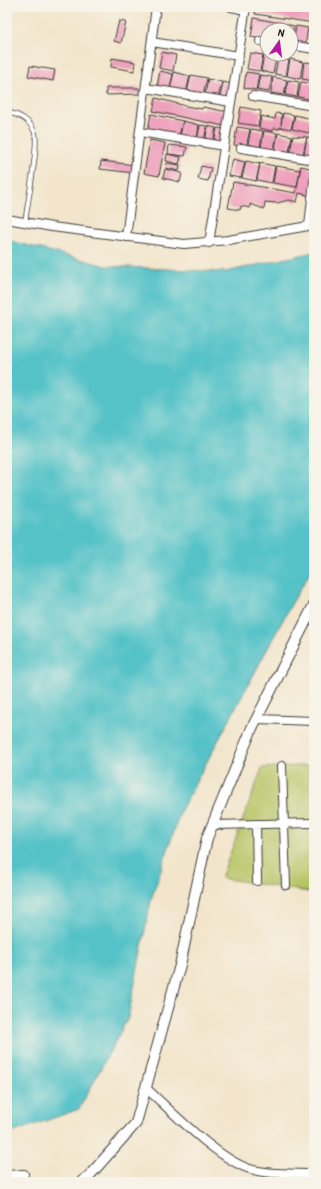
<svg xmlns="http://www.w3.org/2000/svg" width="321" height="1189" font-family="'Patrick Hand',sans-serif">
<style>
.green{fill:#b7c568;stroke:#6a7042}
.water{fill:#54c2c8;stroke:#386f72}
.building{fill:#eea1bd}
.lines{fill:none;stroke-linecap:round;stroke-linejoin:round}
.service-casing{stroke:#3c3a36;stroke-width:5.5}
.minor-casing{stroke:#3c3a36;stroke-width:10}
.tertiary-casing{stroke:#3c3a36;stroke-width:12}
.service{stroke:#fff;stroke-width:4}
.minor{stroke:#fff;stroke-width:8}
.tertiary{stroke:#fff;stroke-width:10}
</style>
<rect width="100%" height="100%" fill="#f7f3e8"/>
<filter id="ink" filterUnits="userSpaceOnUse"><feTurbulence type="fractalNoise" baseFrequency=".025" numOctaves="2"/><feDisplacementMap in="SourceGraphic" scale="8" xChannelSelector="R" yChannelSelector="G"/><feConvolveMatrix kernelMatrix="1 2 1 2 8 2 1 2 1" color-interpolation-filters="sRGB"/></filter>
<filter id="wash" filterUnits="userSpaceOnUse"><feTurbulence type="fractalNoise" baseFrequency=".012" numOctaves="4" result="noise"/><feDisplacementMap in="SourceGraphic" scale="16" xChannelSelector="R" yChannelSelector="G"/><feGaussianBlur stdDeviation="0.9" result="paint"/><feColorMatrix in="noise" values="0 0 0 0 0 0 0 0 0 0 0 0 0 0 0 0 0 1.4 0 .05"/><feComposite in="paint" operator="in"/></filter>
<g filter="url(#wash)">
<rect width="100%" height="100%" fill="#f2e5cb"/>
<path class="green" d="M314 765V893L221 878 262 768Z"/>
<path class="water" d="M7 240 106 266 226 272 314 252V566L292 603 181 810 151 900 128 1018 79 1109 14 1132 7 1131Z"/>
<g id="blocks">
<path class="building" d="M256 7H284L314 12V23L255 14Z
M254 18 275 22 273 30H267V40L251 37Z
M119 21 126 22 121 43 114 41Z
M276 22 294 26 292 41 291 30H275Z
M296 26 308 28 305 47 293 45Z
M162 52 176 55 173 71 159 68Z
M250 53 263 55 260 71 247 69Z
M264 55 276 58 273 74 261 71Z
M112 58 135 62 134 71 111 67Z
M278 58 289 60 286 76 275 74Z
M290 59 303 62 300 79 287 76Z
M304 62 314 63V81L302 79Z
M30 66 55 70 53 81 28 76Z
M160 71 173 74 170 89 157 87Z
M174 72 190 76 186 93 170 89Z
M246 72 259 74 256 90 244 88Z
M191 75 207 78 203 96 187 92Z
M260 75 272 77 269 92 257 90Z
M273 77 287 80 284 95 271 93Z
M208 79 222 82 218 98 205 95Z
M288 80 299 82 297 97 285 95Z
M223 82 232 84 229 100 220 98Z
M301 82 314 84V100L298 97Z
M106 88H139V94L106 95Z
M156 98 186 106 202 109 203 107 228 112 224 126 153 111Z
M241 107 261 111 258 126 238 123Z
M276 113 282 114 281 125 283 113 294 115 291 129 280 127V129L274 128 273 131 259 128 261 116 275 119Z
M151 114 183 121 179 136 148 130Z
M295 115 312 119 309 133 292 129Z
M183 121 199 125 197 140 180 136Z
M200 125 207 126 204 141 197 140Z
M208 126 216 128 213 143 205 141Z
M237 127 250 129 246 147 234 145Z
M217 128 225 129 222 144 214 143Z
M251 129 263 131 260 147 248 144Z
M264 131 277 133 274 150 261 147Z
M278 133 292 136 289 152 275 149Z
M293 136 307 137 303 154 290 152Z
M307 137 314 138 310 155 304 154Z
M150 140 165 143 159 176 144 173Z
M169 145 187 147 185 156 168 154Z
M167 154 181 157 179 164 166 161Z
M233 159 245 162 241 178 229 176Z
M101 161 135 165 134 173 100 169Z
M246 161 260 164 256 181 242 178Z
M167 163 180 165 179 171 166 168Z
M260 163 275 166 272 183 257 180Z
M201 166 211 168 208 181 198 179Z
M276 166 300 170 297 187 273 183Z
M301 166 314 169 311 196 299 193 297 202 289 200 277 203 265 202 264 209 250 204V208L241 206 240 210 228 208 233 182 296 193Z
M165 169 182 173 180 182 163 178Z"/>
</g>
</g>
<g filter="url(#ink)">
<use href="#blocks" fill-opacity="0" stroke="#3c3a36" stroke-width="1"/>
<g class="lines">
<g class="service-casing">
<path id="service" d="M7 112C20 115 30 120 35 133 39 146 27 205 25 223"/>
</g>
<g class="minor-casing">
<path id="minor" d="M231 7 246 10
M260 41 267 42
M152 42 239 56
M291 45 314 49
M146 88 231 102
M253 96 314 106
M140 132 224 146
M241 148 314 160
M7 219 52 227 184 244 228 240 314 225
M309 226 314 181
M126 237 156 7
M209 243 246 7
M257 719 314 721
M282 766 286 885
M256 824 257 881
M212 825 314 823
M146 1088C171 1111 219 1160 250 1169 269 1175 294 1173 314 1174
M7 1175 24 1174"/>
</g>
<g class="tertiary-casing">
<path id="tertiary" d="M81 1182 89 1176 136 1123 180 965 207 838 252 728 314 605"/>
</g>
<use href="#service" class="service"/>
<use href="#minor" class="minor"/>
<use href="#tertiary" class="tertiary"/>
</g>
</g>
<rect width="321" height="1189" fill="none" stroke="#f7f3e8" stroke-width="24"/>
<g transform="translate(279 42) rotate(14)"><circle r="19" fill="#f7f3e8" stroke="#9f9d96"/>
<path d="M0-3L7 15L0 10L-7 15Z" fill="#b5179e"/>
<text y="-6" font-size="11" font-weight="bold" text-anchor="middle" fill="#1c1c1c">N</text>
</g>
</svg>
